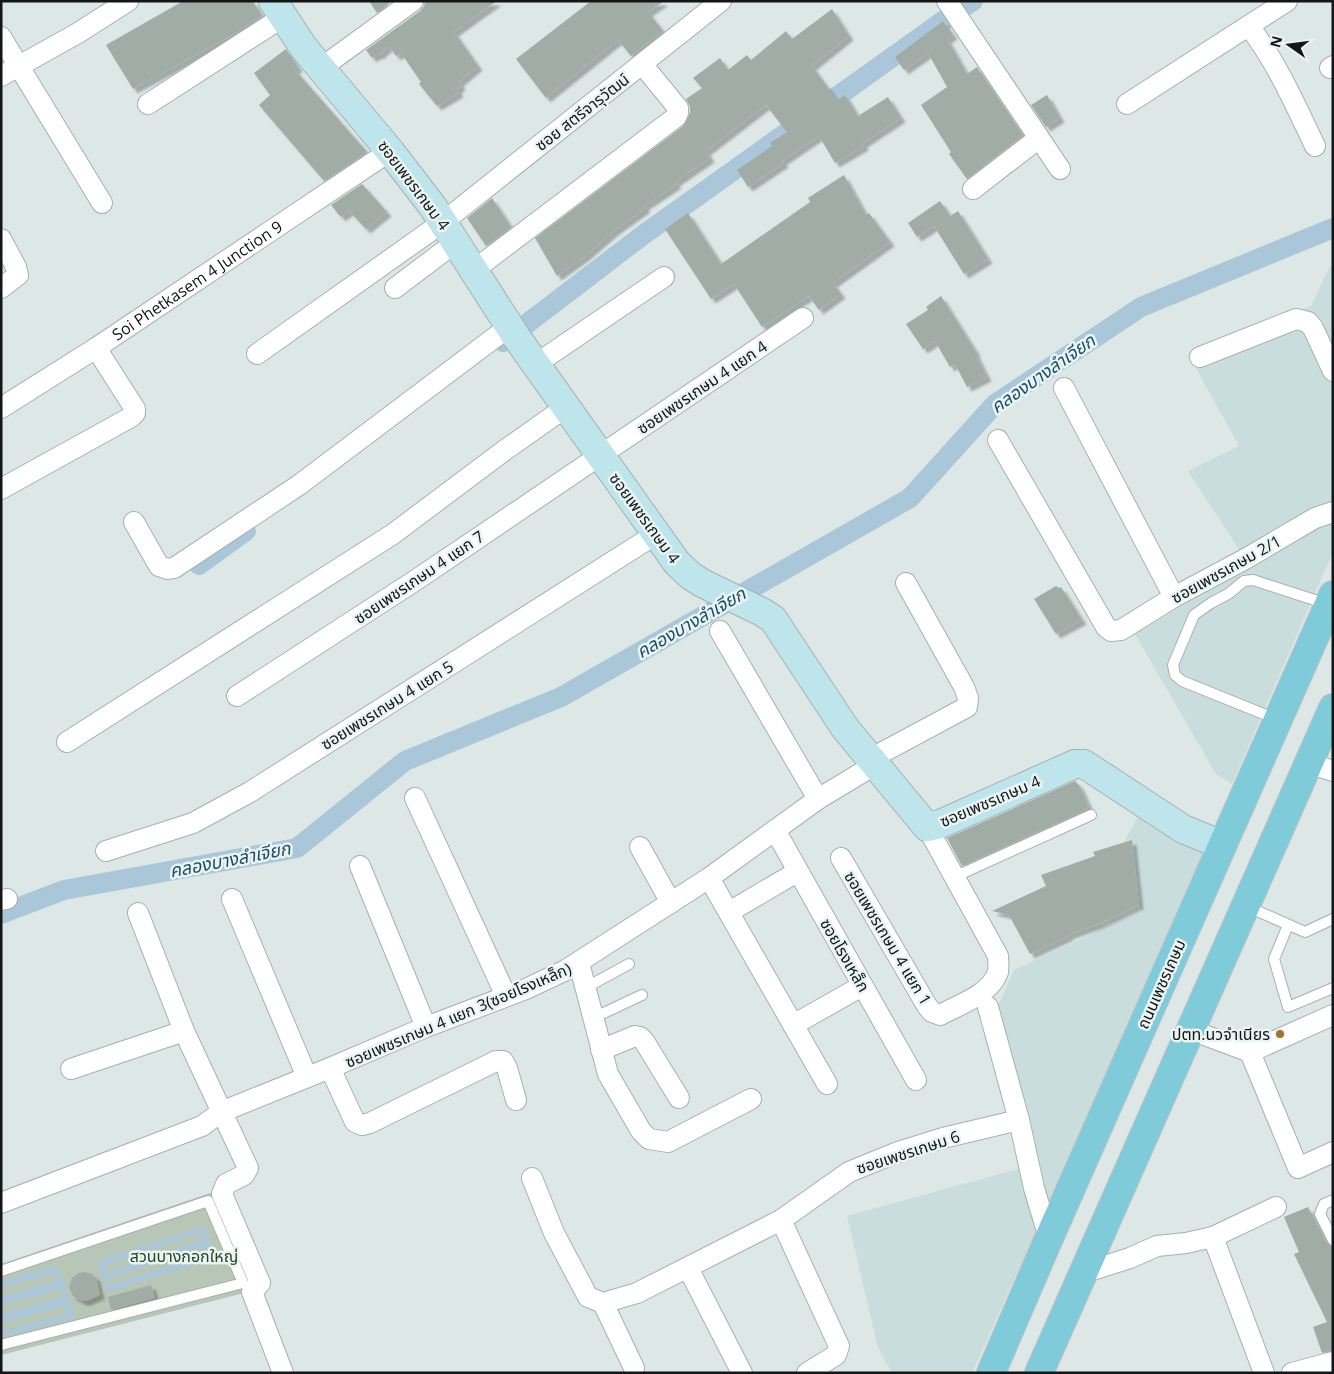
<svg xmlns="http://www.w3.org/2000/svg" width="1334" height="1374" font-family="'Open Sans','Noto Sans Thai',sans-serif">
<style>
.built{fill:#c9dedc}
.green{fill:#b8c6b7}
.water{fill:#aac6d9;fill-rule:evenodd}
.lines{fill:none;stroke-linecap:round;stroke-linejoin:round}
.canal{stroke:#aac6d9;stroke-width:20}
.building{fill:#a2aca7;filter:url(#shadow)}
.lane-casing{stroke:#a6b1b0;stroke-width:12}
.street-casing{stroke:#a6b1b0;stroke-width:22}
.secondary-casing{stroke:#a6b1b0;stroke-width:30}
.primary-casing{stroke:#c1c2c2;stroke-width:30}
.lane{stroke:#fff;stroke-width:10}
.street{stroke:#fff;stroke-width:20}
.secondary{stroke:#bfe5ec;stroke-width:28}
.primary{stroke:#7fcbda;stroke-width:28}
.poi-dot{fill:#a6722a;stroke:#e9f4f3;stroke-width:2}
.labels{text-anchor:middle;stroke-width:5;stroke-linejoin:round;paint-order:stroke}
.street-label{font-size:16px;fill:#121616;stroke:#e9f4f3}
.poi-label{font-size:16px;fill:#121616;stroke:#e9f4f3;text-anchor:end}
.park-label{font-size:16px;fill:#234522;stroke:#e9f4f3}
.water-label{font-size:18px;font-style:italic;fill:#1c4c68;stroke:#e9f4f3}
</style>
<defs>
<filter id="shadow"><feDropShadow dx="4.5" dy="4.5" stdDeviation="1" flood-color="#0004"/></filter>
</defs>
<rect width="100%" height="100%" fill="#dce7e6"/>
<path class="built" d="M1333 260V552L1232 784 1216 774 1135 634 1249 565 1188 471 1239 446 1188 354 1311 306Z
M1138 816 1209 850 972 1373H892L878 1348 847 1216 1033 1165 996 1010 1014 970 1142 911 1117 856Z"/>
<path class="green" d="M216 1191 254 1281 248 1292 1 1355V1264Z"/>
<path class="water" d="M202 1227 205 1229 214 1255 211 1260 110 1291 106 1289 99 1265 102 1259ZM199 1233 202 1234 203 1238 201 1240 108 1272 105 1271 104 1268 106 1265ZM203 1247 206 1248 207 1251 205 1254 112 1285 109 1284 107 1280 109 1278Z
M55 1266 59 1268 74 1315 71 1319 1 1337V1331L64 1315 67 1312 65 1307 62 1306 1 1323V1314L60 1298 62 1295 60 1290H56L1 1305V1297L54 1282 57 1278 53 1273 1 1288V1281Z"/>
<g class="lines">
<path class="canal" d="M503 342 643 235 957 11 973 1
M199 565 246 531
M1 914 64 890 297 848 405 761 561 697 910 498 995 404 1141 307 1333 228"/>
</g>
<path class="building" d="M183 1H253L262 16 229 37 133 89 106 45Z
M369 1H392L377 13Z
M425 1H497L454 32 478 66 459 82 461 86 457 89 459 93 437 106 419 84 421 82 401 53 396 56 389 46 379 55H376L372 58 366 50 420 11 424 6Z
M591 1H664L648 12 663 31 631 56 618 40 546 98 516 59Z
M832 9 849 36 812 66 837 100 845 95 858 116 888 97 901 118 863 143 864 146 835 163 819 136 782 161 784 163 748 187 737 170 772 146 770 143 787 132 766 105 706 151 710 158 675 182 677 184 644 206 646 208 615 230 585 256 557 276 535 238 683 126 690 113V107L686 99 702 88 693 78 720 58 728 70 747 55 751 60 786 31 792 39Z
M943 21 953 35 947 39 967 74 977 67 1023 135 967 179 949 154 951 152 921 105 947 87 928 53 904 70 895 57Z
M286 49 298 67 295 70 367 152 324 181 259 105 270 95 254 73Z
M1047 95 1060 118 1046 127 1031 105Z
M844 175 866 215 869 213 890 242 833 283 841 294 819 310 809 296 762 327 734 284 711 299 665 229 688 213 721 264 810 202 808 198Z
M362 184 387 212 366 229 349 211 341 217 331 205Z
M492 198 511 227 486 246 467 218Z
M940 201 950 216 958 211 988 259 964 274 934 226 917 237 908 223Z
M941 296 976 352 975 353 987 377 967 387 955 364 950 367 935 341 923 349 906 324 928 310 926 307Z
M1056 586 1059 588 1061 587 1082 620 1056 634 1034 599Z
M1075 781 1079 785 1089 807 1079 813 962 866 947 838Z
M1132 840 1139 905 1099 924 1068 935 1069 936 1030 954 1009 915 992 911 1046 886 1041 875 1095 856 1093 852Z
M1308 1207 1327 1243 1333 1247V1350L1322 1353 1313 1327 1327 1322 1294 1254 1299 1252 1284 1217Z
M84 1272 92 1274 96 1278 100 1295 86 1301H82L73 1296 69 1287 72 1278 79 1273Z
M151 1285 155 1298 111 1310 108 1297Z"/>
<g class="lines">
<g class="lane-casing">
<path id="lane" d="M1276 719 1182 681 1175 675 1173 665 1194 615 1211 603 1228 594 1244 581 1253 580 1327 604
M954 877 1091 815
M1246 906 1305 932 1333 919
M1288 925 1274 959 1288 1007 1333 988
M585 988 629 964
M593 1018 642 995
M1333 1200 1324 1204 1320 1214 1333 1240
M1 1271 208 1201 243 1283 1 1345"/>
</g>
<g class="street-casing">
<g id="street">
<path d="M947 1 1060 169"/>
<path d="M1249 26C1278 65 1294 102 1315 146"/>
<path d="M1 37 102 203"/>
<path d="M321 68 413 1"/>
<path d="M1330 68 1333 66"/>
<path d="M1 76 78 33 128 1"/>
<path d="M148 104 283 17"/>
<path d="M1127 104 1287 1"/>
<path d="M973 189 1039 138"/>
<path d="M1 239 16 267 18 275 1 288"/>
<path d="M474 270 676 117 678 113V108L642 64"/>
<path d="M395 288 456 242"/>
<path d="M257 354 443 222 721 1"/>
<path d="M1200 357 1296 319 1308 322 1313 328 1333 371"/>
<path d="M536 364 664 277"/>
<path d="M1064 388 1174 597"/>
<path id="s1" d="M1 408 96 348 390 151"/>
<path d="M998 440 1106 627 1111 631 1121 630 1174 597 1247 558 1315 518 1333 512"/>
<path d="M1 489 131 417 135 413V409L96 348"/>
<path d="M134 522 159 566 168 569 174 568 299 485 510 326"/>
<path d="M720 631 818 799"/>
<path d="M237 696 416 580 803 318"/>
<path d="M67 742 393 534 505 450 566 407"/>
<path d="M870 759 967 707 968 698 964 687 906 583"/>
<path d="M1308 763 1333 771"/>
<path d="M415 798 506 996"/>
<path d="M775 830 916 1080"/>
<path d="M640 847 671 903"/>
<path d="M106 851 193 823 250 792 656 534"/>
<path d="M841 858 927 1006 932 1012 940 1015C960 1004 990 995 998 972 999 967 998 961 998 956L927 827"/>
<path d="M360 866 426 1027"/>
<path d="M709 878 827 1084"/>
<path d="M232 899 307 1077"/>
<path d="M1 900 7 899"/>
<path d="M729 912 797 872"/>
<path d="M138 913 184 1031 248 1168 244 1175 226 1184 222 1194 260 1283 252 1292 283 1373"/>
<path d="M579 963 608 1074 641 1131 649 1139 668 1142 751 1099"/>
<path d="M988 1007 1019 1120 1034 1188 1049 1238"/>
<path d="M793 1025 862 986"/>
<path d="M1191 1030 1250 1052 1333 1015"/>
<path d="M601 1050 635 1036 640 1037 644 1041 679 1098"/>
<path d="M1250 1052 1298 1168 1333 1152"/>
<path d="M330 1068 355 1122 362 1125 370 1123 496 1061H503L507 1068 516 1100"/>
<path d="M71 1069 184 1031"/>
<path d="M532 1178 554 1233 588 1297 603 1303 637 1293 781 1220 849 1172 898 1152 943 1138 1019 1120"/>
<path d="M1 1203 202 1126 221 1112 330 1068 426 1027 526 989 566 970 709 878 818 799 876 764"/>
<path d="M781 1220 839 1346 836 1355 807 1373"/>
<path d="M1213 1237 1264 1373"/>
<path d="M688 1268 742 1373"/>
<path d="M1083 1273 1130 1258 1157 1246 1186 1243 1213 1237 1276 1207"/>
<path d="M603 1303 634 1368"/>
<path d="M1292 1373 1333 1362"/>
</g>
</g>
<g class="secondary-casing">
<path id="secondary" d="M273 1 304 48 390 151 433 207 517 338 677 563 691 576 702 583 762 612 773 619 845 728 927 827 940 824 1075 764H1084L1183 829 1222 845"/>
</g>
<g class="primary-casing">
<path id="primary" d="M991 1373 1049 1238 1333 595
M1039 1373 1333 708"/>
</g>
<use href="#lane" class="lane"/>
<use href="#street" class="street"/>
<use href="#secondary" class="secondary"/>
<use href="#primary" class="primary"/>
</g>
<circle class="poi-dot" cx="1280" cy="1034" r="5"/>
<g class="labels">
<g class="street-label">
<text transform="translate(582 112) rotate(-38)" y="6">ซอย สตรีจารุวัฒน์</text>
<text transform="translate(414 185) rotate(53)" y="6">ซอยเพชรเกษม 4</text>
<text dy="6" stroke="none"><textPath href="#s1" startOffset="234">Soi Phetkasem 4 Junction 9</textPath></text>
<text transform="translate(702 387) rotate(-34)" y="6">ซอยเพชรเกษม 4 แยก 4</text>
<text transform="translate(645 518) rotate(54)" y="6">ซอยเพชรเกษม 4</text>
<text transform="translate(1226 569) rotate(-29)" y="6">ซอยเพชรเกษม 2/1</text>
<text transform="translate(419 577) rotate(-34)" y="6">ซอยเพชรเกษม 4 แยก 7</text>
<text transform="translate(387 705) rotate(-32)" y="6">ซอยเพชรเกษม 4 แยก 5</text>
<text transform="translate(990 801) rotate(-23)" y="6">ซอยเพชรเกษม 4</text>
<text transform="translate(888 938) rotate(59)" y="6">ซอยเพชรเกษม 4 แยก 1</text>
<text transform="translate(845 955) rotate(60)" y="6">ซอยโรงเหล็ก</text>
<text transform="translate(1161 984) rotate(-66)" y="6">ถนนเพชรเกษม</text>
<text transform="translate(458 1015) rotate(-23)" y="6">ซอยเพชรเกษม 4 แยก 3(ซอยโรงเหล็ก)</text>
<text transform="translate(908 1152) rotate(-18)" y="6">ซอยเพชรเกษม 6</text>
</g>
<g class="poi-label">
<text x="1270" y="1040">ปตท.นวจำเนียร</text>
</g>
<g class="park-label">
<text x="184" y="1262">สวนบางกอกใหญ่</text>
</g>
<g class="water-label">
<text transform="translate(1043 374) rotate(-35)" y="6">คลองบางลำเจียก</text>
<text transform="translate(691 623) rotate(-30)" y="6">คลองบางลำเจียก</text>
<text transform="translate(230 860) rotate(-11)" y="6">คลองบางลำเจียก</text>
</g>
</g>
<rect width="1334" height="1374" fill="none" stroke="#121616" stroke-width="5"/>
<g transform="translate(1289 45) rotate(284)" stroke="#e9f4f3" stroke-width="4" paint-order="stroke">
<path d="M0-4L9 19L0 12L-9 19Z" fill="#121616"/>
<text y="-8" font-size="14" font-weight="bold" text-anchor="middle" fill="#121616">N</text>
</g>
</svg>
